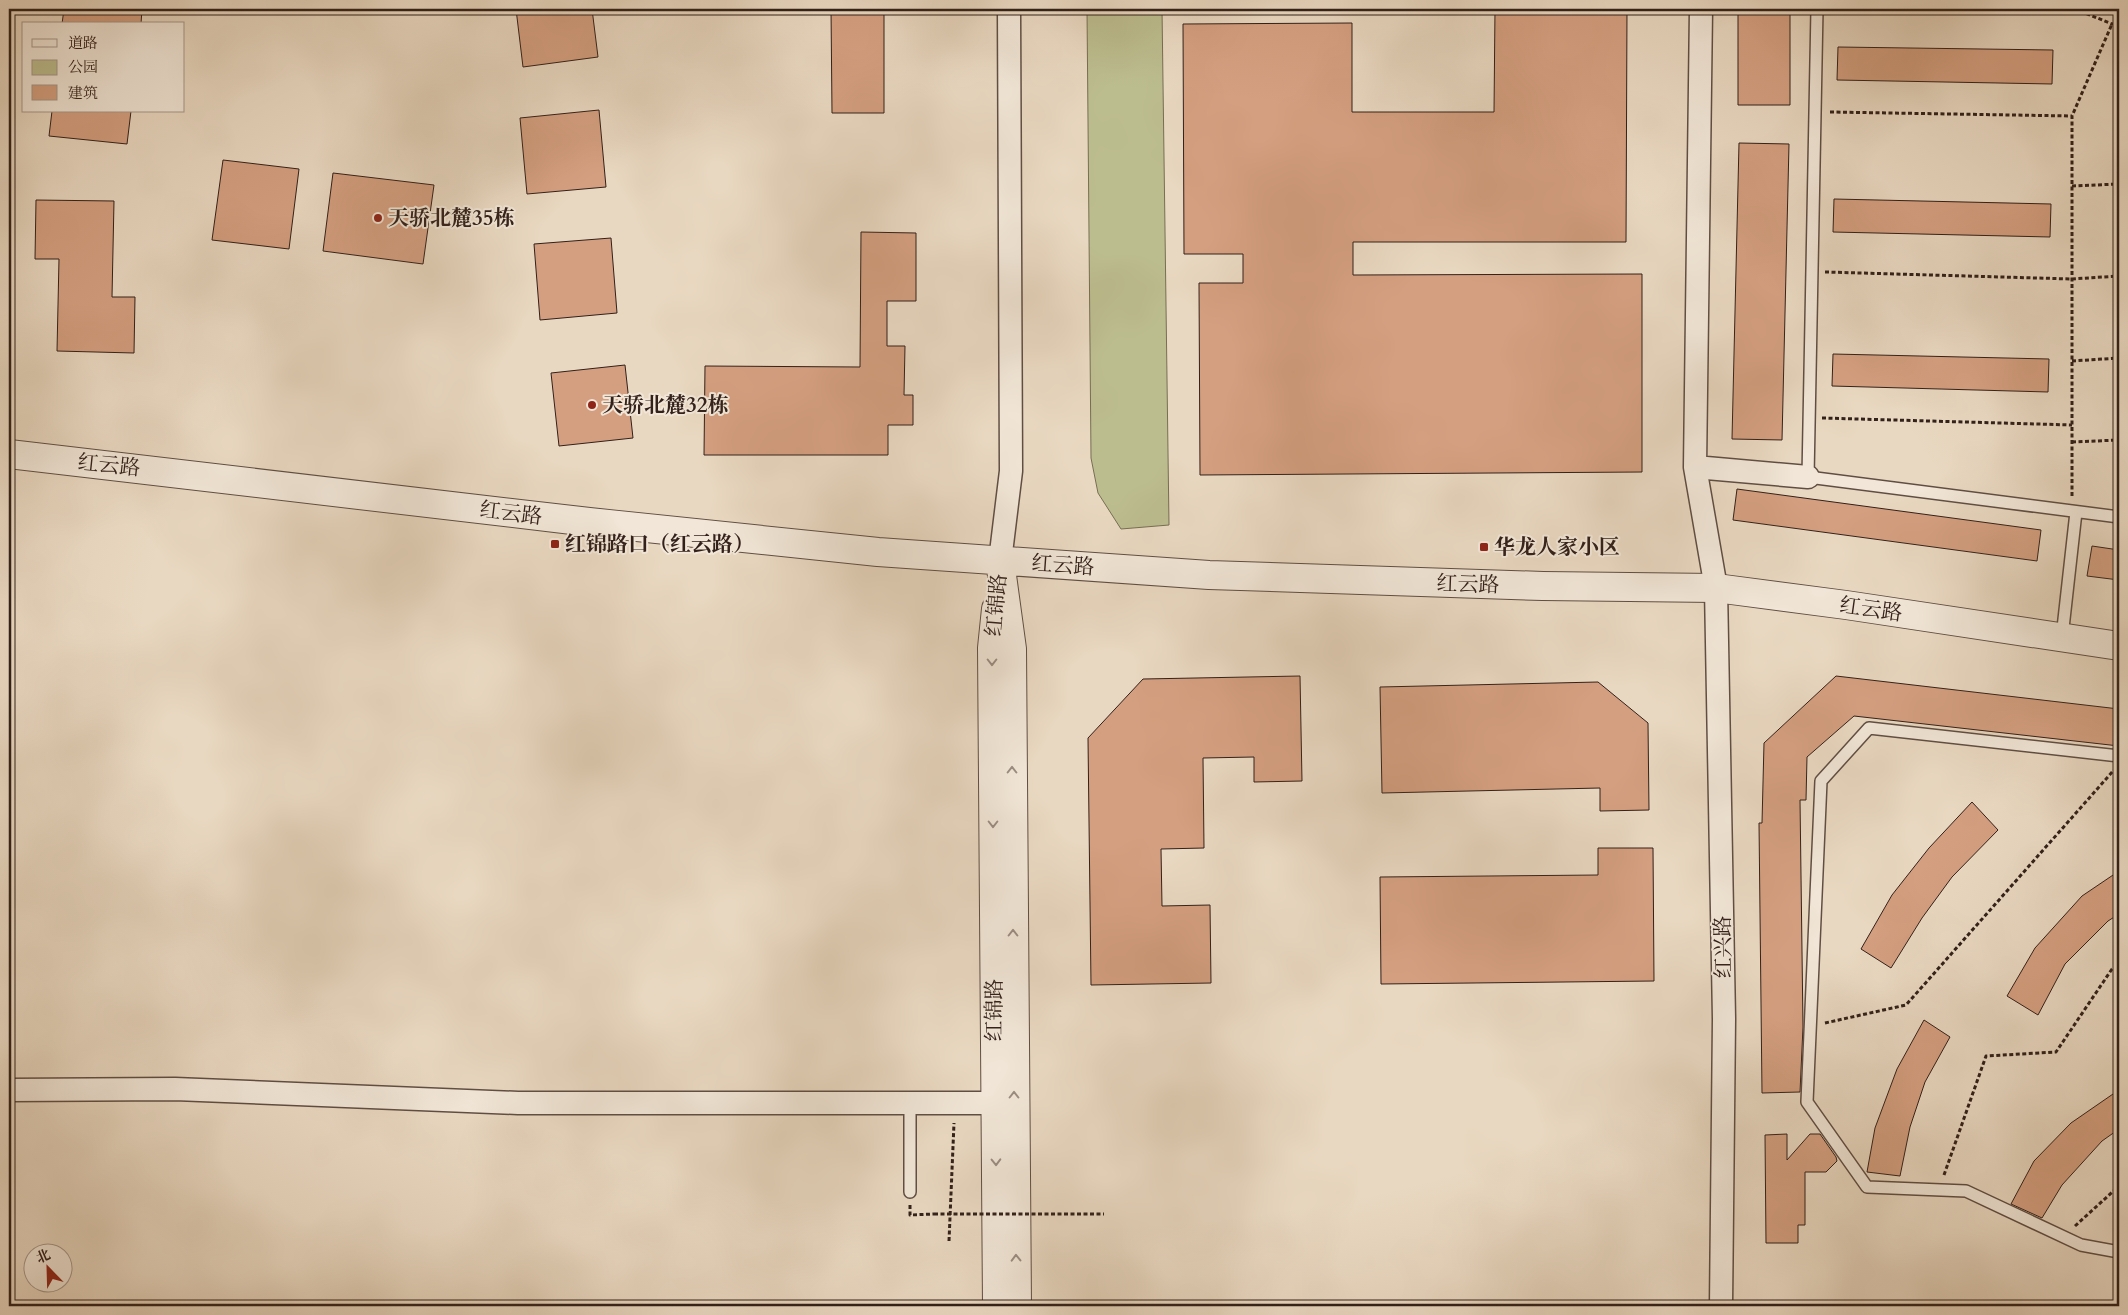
<svg xmlns="http://www.w3.org/2000/svg" width="2128" height="1315" font-family="Cardo,'Noto Serif SC',serif">
<style>
.green{fill:#bcbd8f;stroke:#776e54}
.building{fill:#d49f80;stroke:#32201a}
.lines{fill:none;stroke-linecap:round;stroke-linejoin:round}
.service-casing{stroke:#604e44;stroke-width:14}
.minor-casing{stroke:#604e44;stroke-width:25}
.tertiary-casing{stroke:#604e44;stroke-width:30}
.path{stroke:#32201a;stroke-width:3;stroke-dasharray:4 2.5;stroke-linecap:butt}
.service{stroke:#f1e6d7;stroke-width:11}
.minor{stroke:#f1e6d7;stroke-width:22}
.tertiary{stroke:#f1e6d7;stroke-width:28}
.path-bridge{stroke:#32201a;stroke-width:3;stroke-dasharray:4 2.5;stroke-linecap:butt}
.oneway{stroke:#9b8d82}
.poi-dot{fill:#8f2418;stroke:#f1e6d7;stroke-width:2}
.labels{text-anchor:middle;stroke-width:4;stroke-linejoin:round;paint-order:stroke}
.poi-label{font-size:21px;font-weight:bold;fill:#32201a;stroke:#f1e6d7;text-anchor:start}
.street-label{font-size:21px;fill:#32201a;stroke:#f1e6d7}
</style>
<rect width="100%" height="100%" fill="#e9d8c1"/>
<filter id="stains"><feTurbulence type="fractalNoise" baseFrequency=".004" numOctaves="4"/><feColorMatrix values="0 0 0 0 .2 0 0 0 0 .09 0 0 0 0 .02 0 0 0 .5 -.17"/></filter>
<radialGradient id="worn" r=".72"><stop offset=".6" stop-color="#630" stop-opacity="0"/><stop offset="1" stop-color="#630" stop-opacity=".3"/></radialGradient>
<path class="green" d="M1087 9H1162L1169 525 1121 529 1098 493 1091 458Z"/>
<path class="building" d="M64 9H142L141 24H62Z
M516 9H592L598 57 523 67Z
M831 9H884V113H832Z
M1495 9H1627L1626 242H1353V275L1642 274V472L1200 475 1199 283H1243V254H1184L1183 24 1352 23V112H1494Z
M1738 9H1790V105H1738Z
M1838 47 2053 50 2052 84 1837 80Z
M599 110 606 187 527 194 520 118Z
M52 111H131L127 144 49 136Z
M1739 143 1789 144 1782 440 1732 439Z
M223 160 299 169 289 249 212 240Z
M333 173 434 185 423 264 323 251Z
M1834 199 2051 204 2050 237 1833 232Z
M36 200 114 201 112 297H135L134 353 57 351 59 259H35Z
M861 232 916 233V301H887V346H905L904 395H913V425H888V455H704L705 366 860 367Z
M611 238 617 313 540 320 534 244Z
M1833 354 2049 359 2048 392 1832 386Z
M625 365 633 438 559 446 551 373Z
M1737 489 2041 530 2037 561 1733 520Z
M2092 546 2119 550V580L2087 576Z
M1300 676 1302 781 1254 782V757L1203 758 1204 848 1161 849 1162 906 1210 905 1211 983 1091 985 1088 738 1143 679Z
M1836 676 2119 709V746L1854 716 1807 757 1806 800H1800L1803 1027 1800 1092 1762 1093 1759 823H1762L1764 743Z
M1598 682 1648 723 1649 810 1600 811V788L1382 793 1380 687Z
M1972 802 1998 830 1952 877 1922 918 1891 968 1861 949 1892 895 1929 848Z
M1598 848H1653L1654 981 1381 984 1380 877 1598 875Z
M2119 871V914L2108 921 2065 964 2038 1015 2007 996 2035 948 2082 896Z
M1924 1020 1950 1037 1925 1082 1910 1127 1900 1176 1867 1172 1875 1128 1897 1069Z
M2113 1094 2119 1102V1129L2102 1141 2062 1185 2042 1218 2011 1204 2034 1161 2071 1123Z
M1787 1134V1160L1810 1134H1820L1836 1157 1837 1161 1826 1172H1805V1225H1798V1243H1766L1765 1135Z"/>
<g class="lines">
<g class="service-casing">
<path id="service" d="M1817 9 1808 477 2119 517
M2062 637 2076 512
M2119 756 1869 728 1821 781 1807 1102 1867 1187 1966 1191 2081 1245 2119 1252
M910 1192V1103"/>
</g>
<g class="minor-casing">
<path id="minor" d="M1701 9 1695 467 1716 588 1724 1019 1721 1306
M1695 467 1808 477
M1000 561 1011 471 1009 9
M9 1090 175 1089 518 1103H995"/>
</g>
<g class="tertiary-casing">
<path id="tertiary" d="M9 454 589 522 878 552 1209 575 1543 586 1716 588 1846 605 2119 646
M1000 561 1012 649 1017 1306
M996 609 992 648 997 1306"/>
</g>
<path class="path" d="M2082 9 2085 13 2112 24 2119 23
M1830 112 2072 116
M2072 186 2119 184
M1825 272 2072 279 2119 276
M2072 361 2119 358
M1822 418 2072 425
M2072 442 2119 440
M2072 496V116L2112 24
M1825 1023 1906 1005 2114 770
M1944 1175 1986 1056 2056 1052 2112 969 2119 964
M910 1205V1215L934 1214
M2075 1226 2119 1186
M949 1241 954 1123"/>
<use href="#service" class="service"/>
<use href="#minor" class="minor"/>
<use href="#tertiary" class="tertiary"/>
<path class="path-bridge" d="M934 1214H1104"/>
</g>
<defs><path id="oneway-chevron" d="M-2-3.5L2.5 0L-2 3.5" fill="none" stroke-width="1.6" stroke-linecap="round" stroke-linejoin="round" transform="scale(1.25)"/></defs>
<g class="oneway">
<use href="#oneway-chevron" transform="translate(992 662) rotate(90)"/>
<use href="#oneway-chevron" transform="translate(1012 770) rotate(-90)"/>
<use href="#oneway-chevron" transform="translate(993 824) rotate(90)"/>
<use href="#oneway-chevron" transform="translate(1013 933) rotate(-90)"/>
<use href="#oneway-chevron" transform="translate(1014 1095) rotate(-90)"/>
<use href="#oneway-chevron" transform="translate(996 1162) rotate(89)"/>
<use href="#oneway-chevron" transform="translate(1016 1258) rotate(-91)"/>
</g>
<g class="poi-dot">
<circle cx="378" cy="218" r="5"/>
<circle cx="592" cy="405" r="5"/>
<rect x="550" y="539" width="10" height="10" rx="2.5"/>
<rect x="1479" y="542" width="10" height="10" rx="2.5"/>
</g>
<g class="labels">
<g class="poi-label">
<text x="388" y="225">天骄北麓35栋</text>
<text x="602" y="412">天骄北麓32栋</text>
<text x="565" y="551">红锦路口（红云路）</text>
<text x="1494" y="554">华龙人家小区</text>
</g>
<g class="street-label">
<text transform="translate(109 465) rotate(6)" y="7">红云路</text>
<text transform="translate(511 513) rotate(7)" y="7">红云路</text>
<text transform="translate(1063 565) rotate(4)" y="7">红云路</text>
<text transform="translate(1468 584) rotate(2)" y="7">红云路</text>
<text transform="translate(996 605) rotate(-85)" y="7">红锦路</text>
<text transform="translate(1871 609) rotate(8)" y="7">红云路</text>
<text transform="translate(1723 947) rotate(-91)" y="7">红兴路</text>
<text transform="translate(994 1010) rotate(-90)" y="7">红锦路</text>
</g>
</g>
<rect width="2128" height="1315" fill="none" stroke="#e9d8c1" stroke-width="30"/>
<rect x="10" y="10" width="2108" height="1295" fill="none" stroke="#32201a" stroke-width="2.5"/>
<rect x="15" y="15" width="2098" height="1285" fill="none" stroke="#32201a"/>
<rect x="22" y="22" width="162" height="90" fill="#f1e6d7" stroke="#a5978b"/>
<rect x="32" y="39" width="25" height="8" fill="#f1e6d7" stroke="#a5978b"/>
<text x="68" y="48" font-size="15" fill="#32201a">道路</text>
<rect x="32" y="60" width="25" height="15" fill="#bcbd8f" stroke="#a5978b"/>
<text x="68" y="72" font-size="15" fill="#32201a">公园</text>
<rect x="32" y="85" width="25" height="15" fill="#d49f80" stroke="#a5978b"/>
<text x="68" y="98" font-size="15" fill="#32201a">建筑</text>
<g transform="translate(48 1268) rotate(337)"><circle r="24" fill="#f1e6d7" stroke="#a5978b"/>
<path d="M0-4L9 19L0 12L-9 19Z" fill="#8f2418"/>
<text y="-8" font-size="14" font-weight="bold" text-anchor="middle" fill="#32201a">北</text>
</g>
<rect width="100%" height="100%" filter="url(#stains)"/>
<rect width="100%" height="100%" fill="url(#worn)"/>
</svg>
